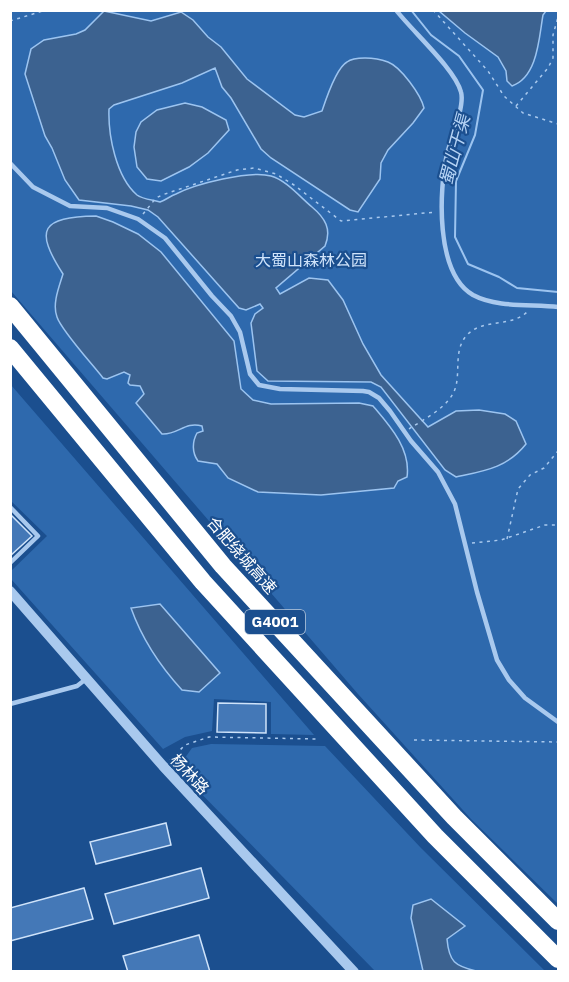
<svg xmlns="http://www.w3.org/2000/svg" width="569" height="982" font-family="'IBM Plex Sans','Noto Sans SC',sans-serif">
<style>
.green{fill:#2e69ad}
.water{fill:#3c6290;stroke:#9cc4f0;stroke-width:1.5}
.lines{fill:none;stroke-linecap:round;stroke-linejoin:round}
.stream{stroke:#9cc4f0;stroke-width:2}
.building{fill:#4478b7;stroke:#cfe3fa;stroke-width:1.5}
.path{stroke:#a9c9ee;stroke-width:1.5;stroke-dasharray:3 4.5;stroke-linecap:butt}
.service{stroke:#a9c9ee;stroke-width:4.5}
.tertiary{stroke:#a9c9ee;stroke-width:10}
.motorway{stroke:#fff;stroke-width:18}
.labels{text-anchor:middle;stroke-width:4.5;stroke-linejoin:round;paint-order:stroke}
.shield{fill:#1b4f8f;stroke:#bbcadd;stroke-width:1.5}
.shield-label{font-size:15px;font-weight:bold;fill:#fff}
.park-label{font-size:16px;fill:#cfe3fa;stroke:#1b4f8f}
.street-label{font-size:16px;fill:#fff;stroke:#1b4f8f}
.water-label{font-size:18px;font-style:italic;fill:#b5d3f5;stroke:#1b4f8f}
</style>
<rect width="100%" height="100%" fill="#1b4f8f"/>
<path class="green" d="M10 11H558V904L471 819 358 694 11 291Z
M11 385 314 735 271 734V702L214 699 212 731 185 737 163 749 11 579 10 572 47 536 11 501Z
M211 744 325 746 421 848 545 971H375L177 769 192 748Z"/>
<path class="water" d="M104 11 151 21 181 12 193 20 208 37 221 47 247 79 295 115 304 117 322 111C326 99 336 68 347 62 352 58 359 58 365 58 372 58 380 59 388 62 401 67 421 95 424 108L413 123 388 150 381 163 380 179 358 212 350 210 271 158 261 149 231 98 222 87 215 68 182 83 114 105 109 109C108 135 116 177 137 195 142 199 153 200 160 202 166 200 170 196 176 194 195 184 250 170 271 176 286 180 300 197 312 207 325 218 332 229 325 246L276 288 280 294 309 278 328 280 343 300 363 344 381 375 428 427 456 411 479 410 505 414 516 421 526 444C507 468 484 471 456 477L445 470 381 387 371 382 268 381 257 371 251 323 255 314 263 308 260 304 246 310 239 308 158 217 148 210 131 206 79 200 65 180 52 148 45 136 25 74 31 49 44 40 76 34 85 30Z
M439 11H546L543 15C539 37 538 77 512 86L507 81 506 71 498 57 465 33Z
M185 103 202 107 226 120 229 130 208 153 189 167 161 181 147 179 137 167 134 147 136 132 141 122 157 110Z
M96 216 113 222 138 234 161 252 234 341 241 389 253 400 271 404 359 403 373 406C390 426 411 449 407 477L398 481 394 488 321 495 258 492 228 478 217 464 198 461C192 453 192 442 197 433L203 431 202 426C185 421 178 435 162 434L136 403 144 394 140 386 130 385 128 383 130 375 124 372 107 379 103 378C93 365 61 330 57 317 52 304 59 287 63 274 34 229 41 217 96 216Z
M160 604 220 673 199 692 182 690C160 666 142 639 131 608Z
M431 899 465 926 447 939C449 962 455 966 476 971H423L411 918 413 905Z"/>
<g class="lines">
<path class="stream" d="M411 10 431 35 459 56 483 90 475 135 456 181 455 237 468 264 499 277 517 288 558 292"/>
</g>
<path class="building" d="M10 514 32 536 10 556Z
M218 703 266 704V733L217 732Z
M166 823 171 845 96 864 90 842Z
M201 868 209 898 114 924 105 894Z
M84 888 93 919 10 941V908Z
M199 935 210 972H128L123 956Z"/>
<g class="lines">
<path class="path" d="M433 10 488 71 504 96 523 113 558 124
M10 21 46 10
M516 106 548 68 553 58V35L558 17
M143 214 156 198 162 195 237 170 254 168 276 174 294 185 341 221 436 212
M409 429C424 419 449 407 455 389 461 372 453 350 467 335 483 318 510 328 527 312
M507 539 518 489 530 475 544 468 558 451
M472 543 501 540 545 525H558
M414 740 558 742
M170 760 185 745 209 737 317 739"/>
<path class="service" d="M396 10C412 31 455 69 461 92 465 106 451 138 447 154 439 190 435 273 473 295 497 308 532 304 558 307
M10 163 33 187 70 206 107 208 138 219 165 238 212 296 231 316 240 332 250 374 259 385 280 389 363 391 369 392 379 398 390 411 411 441 438 472 455 504 477 592 497 660 509 680 525 698 558 722
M10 507 38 536 10 563
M10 704 77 686 86 679"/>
<path class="tertiary" d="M10 591 163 766 354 972"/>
<path class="motorway" d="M10 306 223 566 454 817 558 921
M10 348 203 582 435 836 558 959"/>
</g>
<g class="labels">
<rect class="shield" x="245" y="610" width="60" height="24" rx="4.5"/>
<g class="shield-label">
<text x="275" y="627">G4001</text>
</g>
<g class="park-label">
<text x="311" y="266">大蜀山森林公园</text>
</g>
<g class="street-label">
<text transform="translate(242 555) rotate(49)" y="6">合肥绕城高速</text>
<text transform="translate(190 774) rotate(47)" y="6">杨林路</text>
</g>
<g class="water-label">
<text transform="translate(455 150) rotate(-75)" y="6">蜀山干渠</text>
</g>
</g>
<rect width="569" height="982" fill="none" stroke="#ffffff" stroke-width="24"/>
</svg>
